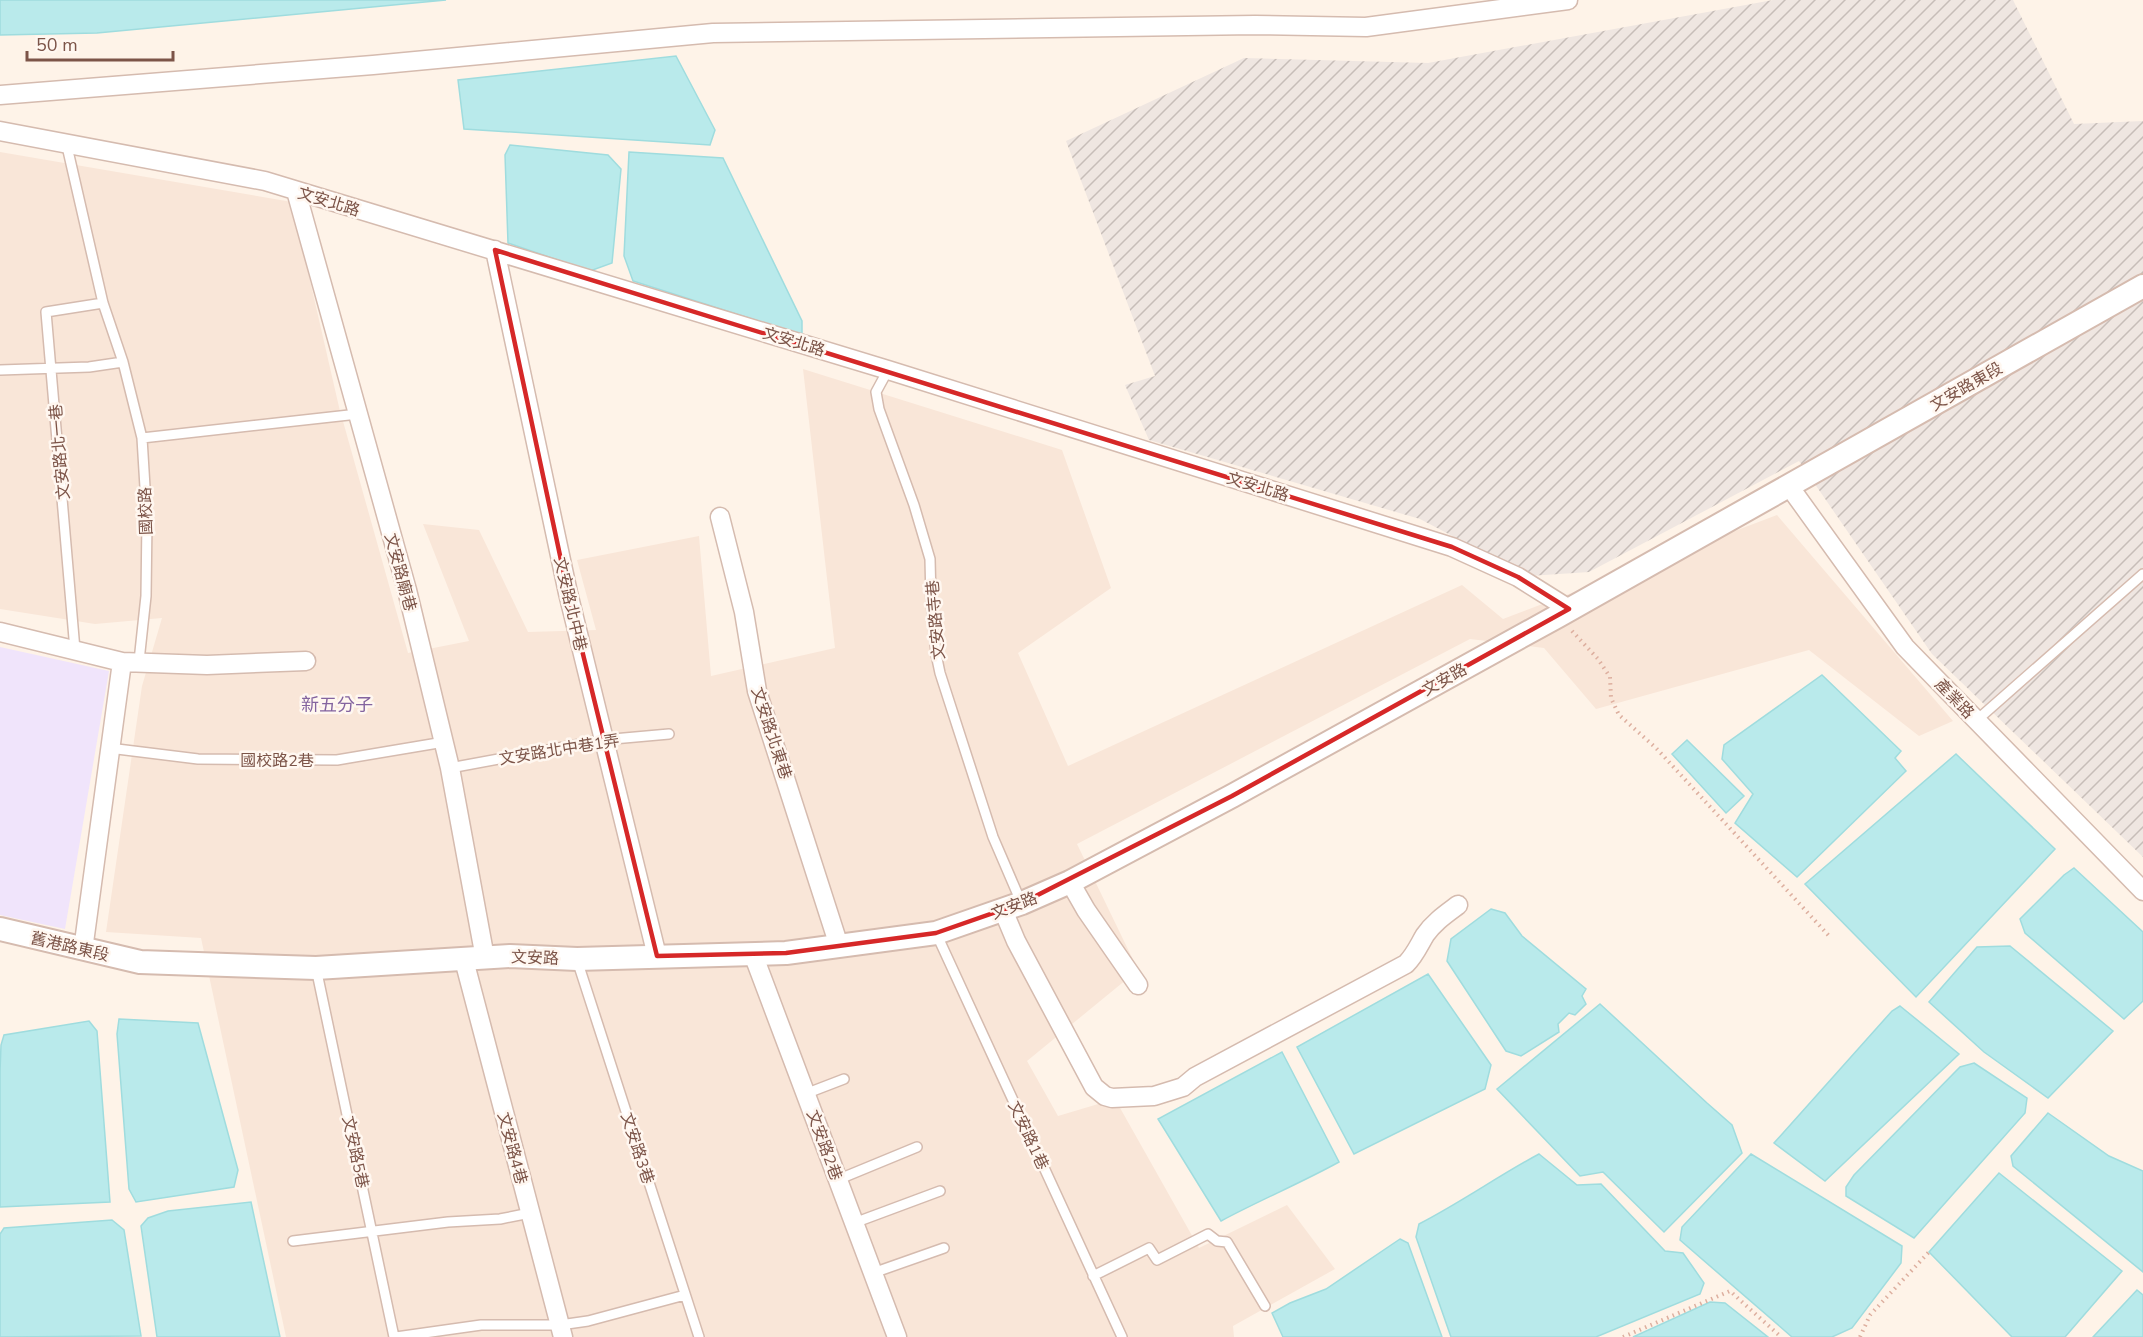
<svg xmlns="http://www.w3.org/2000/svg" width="2143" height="1337" font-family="'Nunito Sans','Noto Sans TC',sans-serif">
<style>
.residential{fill:#f9e6d8}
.industrial{fill:url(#industrial-furrows)}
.education{fill:#f0e4fb}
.water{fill:#b9eaeb;stroke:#9fdcde;stroke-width:1.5}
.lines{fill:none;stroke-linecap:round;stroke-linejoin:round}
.service-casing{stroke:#d5bbaf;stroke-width:12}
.minor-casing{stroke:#d5bbaf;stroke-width:21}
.tertiary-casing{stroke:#d5bbaf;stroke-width:26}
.path{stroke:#ddaf9f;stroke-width:4;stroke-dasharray:1.5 4.5;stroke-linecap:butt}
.service{stroke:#fff;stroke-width:9}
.minor{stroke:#fff;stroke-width:18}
.tertiary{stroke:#fff;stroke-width:22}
.marked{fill:none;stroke:#d62828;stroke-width:4.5;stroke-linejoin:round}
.labels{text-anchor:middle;stroke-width:5;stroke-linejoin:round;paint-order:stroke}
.street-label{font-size:16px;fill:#7c5448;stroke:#fff7f0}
.neighbourhood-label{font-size:18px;fill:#84649f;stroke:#fff7f0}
</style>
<defs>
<pattern id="industrial-furrows" width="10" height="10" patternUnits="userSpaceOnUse" patternTransform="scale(1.5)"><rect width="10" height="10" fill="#efe6e1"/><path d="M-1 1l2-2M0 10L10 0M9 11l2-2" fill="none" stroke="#c7bdb8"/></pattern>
</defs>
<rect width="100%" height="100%" fill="#fef3e8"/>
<path class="residential" d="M0 152 292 202 339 407 408 653 469 641 423 524 479 530 528 632 596 630 577 560 699 536 711 676 835 648 803 369 1062 450 1111 588 1018 653 1068 766 1462 585 1503 619 1777 515 1953 721 1919 736 1809 650 1596 709 1544 648 1470 639 1077 844 1138 970 1027 1061 1058 1116 1115 1099 1199 1248 1287 1205 1335 1269 1233 1326 1234 1337H286L201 938 106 932 142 686 162 618 95 624 0 609Z"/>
<path class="industrial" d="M1773 0H2013L2074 124 2143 121V857L1932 654 1799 461 1589 572 1529 576 1420 519 1149 440 1125 385 1155 376 1066 141 1244 58 1428 63Z"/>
<path class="education" d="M0 647 109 671 65 929 0 915Z"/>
<path class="water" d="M0 0H446L97 33 0 35Z
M676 56 715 130 710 145 464 129 458 80Z
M510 145 608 155 621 169 612 263 590 271 508 243 505 155Z
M629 152 723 158 802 321V335L633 281 624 256Z
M1822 675 1901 751 1895 758 1906 771 1797 877 1735 823 1753 794 1722 759 1724 745Z
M1687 740 1744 796 1726 813 1672 754Z
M1956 754 2055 849 1916 997 1805 884Z
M2074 868 2143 932V1001L2124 1019 2025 933 2020 919 2064 875Z
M1491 909 1505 913 1522 936 1586 989 1582 996 1586 1004 1575 1015 1569 1013 1558 1024 1559 1032 1521 1056 1506 1051 1447 961 1451 939Z
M2010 946 2113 1031 2048 1098 1984 1052 1929 1002 1977 947Z
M1428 974 1491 1065 1485 1089 1354 1154 1297 1047Z
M1600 1004 1707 1103 1732 1125 1742 1153 1664 1232 1603 1172 1580 1176 1497 1089Z
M1900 1006 1959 1054 1825 1181 1774 1143 1892 1011Z
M119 1019 198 1023 238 1170 234 1187 136 1202 129 1189 117 1034Z
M89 1021 97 1031 110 1202 0 1207V1072L1 1045 4 1035Z
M1282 1052 1339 1162C1301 1183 1260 1200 1221 1221L1158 1119Z
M1974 1063 2027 1098 2025 1113 1914 1238 1846 1196V1187L1854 1175 1960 1067Z
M2048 1113 2109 1156 2143 1171V1272L2013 1166 2011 1156Z
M1539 1154 1577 1185 1601 1184 1665 1251 1683 1253 1704 1283 1700 1294 1596 1337H1451L1416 1237 1419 1224C1460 1203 1498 1176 1539 1154Z
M1751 1154 1902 1246 1901 1263 1852 1328 1832 1337H1792L1680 1240 1682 1227Z
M1999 1173 2122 1271 2065 1337H2012L1929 1252Z
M251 1202 280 1337H157L141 1226 148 1218 168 1211Z
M112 1220 124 1230 141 1336 0 1337V1234L4 1228Z
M1400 1239 1408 1243 1442 1337H1283L1272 1313 1290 1303 1326 1289Z
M2137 1290 2143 1295V1337H2093Z
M1710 1302 1725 1303 1768 1337H1633Z"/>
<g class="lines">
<g class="service-casing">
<path id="service" d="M66 142 103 303 123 362
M0 370 89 367 123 362 142 438 147 520 146 596 139 661
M888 370 876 392 879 409 914 505 930 559 931 600 936 654 940 673 993 837 1021 902
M142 438 358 414
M75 650 46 312 103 303
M1977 720 2143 574
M109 748 198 759 337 760 444 742
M450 768 602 740 669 734
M936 933 1122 1337
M577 960 699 1337
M316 968 394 1337
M805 1094 844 1079
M837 1180 917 1147
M854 1223 940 1191
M293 1241 448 1222 500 1219 530 1213
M873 1273 944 1248
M1093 1276 1149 1248 1157 1260 1208 1234 1217 1241 1227 1242 1265 1306
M396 1337 481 1325H560L588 1321 685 1295"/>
</g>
<g class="minor-casing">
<path id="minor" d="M0 95 373 65 713 33 1255 25 1366 27 1568 0
M0 131 265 181 888 370 1452 547 1518 577 1569 609
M296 191 407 590 450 768 485 958
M495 250 568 593 657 956
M1789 486 1905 647 2143 891
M720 517 744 612 757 691 839 946
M0 632 122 662 207 665 306 661
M1070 882 1086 910 1138 985
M1003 910 1016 941 1094 1087 1105 1096 1112 1098 1154 1096 1183 1087 1195 1077 1406 964C1415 955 1419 945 1425 935 1434 922 1446 914 1458 905
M83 950 122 662
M753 954 897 1337
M464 960 563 1337"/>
</g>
<g class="tertiary-casing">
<path id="tertiary" d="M0 929 140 962 316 968 510 956 577 959 786 953 936 933 1022 903 1070 882 1232 796 1558 616 2143 286"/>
</g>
<path class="path" d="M1572 631 1598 659 1610 677 1611 698 1619 715 1656 748 1830 937
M1623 1337 1730 1291 1781 1337
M1860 1337 1870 1315 1929 1252"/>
<use href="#service" class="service"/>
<use href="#minor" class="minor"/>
<use href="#tertiary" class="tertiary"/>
</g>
<path class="marked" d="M495 250 1452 547 1518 577 1569 609 1232 796 1022 903 936 933 786 953 657 956 568 593Z"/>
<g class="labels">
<g class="street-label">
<text transform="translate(329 201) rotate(17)" y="6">文安北路</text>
<text transform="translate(794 341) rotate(17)" y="6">文安北路</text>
<text transform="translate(1966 386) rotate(-30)" y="6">文安路東段</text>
<text transform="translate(59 452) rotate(-95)" y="6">文安路北一巷</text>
<text transform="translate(1258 486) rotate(17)" y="6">文安北路</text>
<text transform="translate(145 511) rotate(-92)" y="6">國校路</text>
<text transform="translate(401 572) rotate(75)" y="6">文安路廟巷</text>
<text transform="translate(571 604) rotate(77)" y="6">文安路北中巷</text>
<text transform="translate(935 620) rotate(-95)" y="6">文安路寺巷</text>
<text transform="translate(1444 679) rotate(-29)" y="6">文安路</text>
<text transform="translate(1955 698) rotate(46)" y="6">產業路</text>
<text transform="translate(772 733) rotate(72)" y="6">文安路北東巷</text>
<text transform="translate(559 749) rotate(-9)" y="6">文安路北中巷1弄</text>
<text x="277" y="766">國校路2巷</text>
<text transform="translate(1014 905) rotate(-21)" y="6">文安路</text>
<text transform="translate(70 946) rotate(13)" y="6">舊港路東段</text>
<text transform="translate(535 957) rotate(2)" y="6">文安路</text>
<text transform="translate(1029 1135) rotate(65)" y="6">文安路1巷</text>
<text transform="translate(825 1145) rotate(70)" y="6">文安路2巷</text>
<text transform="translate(513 1148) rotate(75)" y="6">文安路4巷</text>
<text transform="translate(638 1148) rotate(72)" y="6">文安路3巷</text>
<text transform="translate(356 1152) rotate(78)" y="6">文安路5巷</text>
</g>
<g class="neighbourhood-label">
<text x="337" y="711">新五分子</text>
</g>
</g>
<path d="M27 51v9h146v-9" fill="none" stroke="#7c5448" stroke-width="3"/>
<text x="36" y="51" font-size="18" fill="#7c5448" stroke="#fff7f0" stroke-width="4.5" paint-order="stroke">50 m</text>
</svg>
